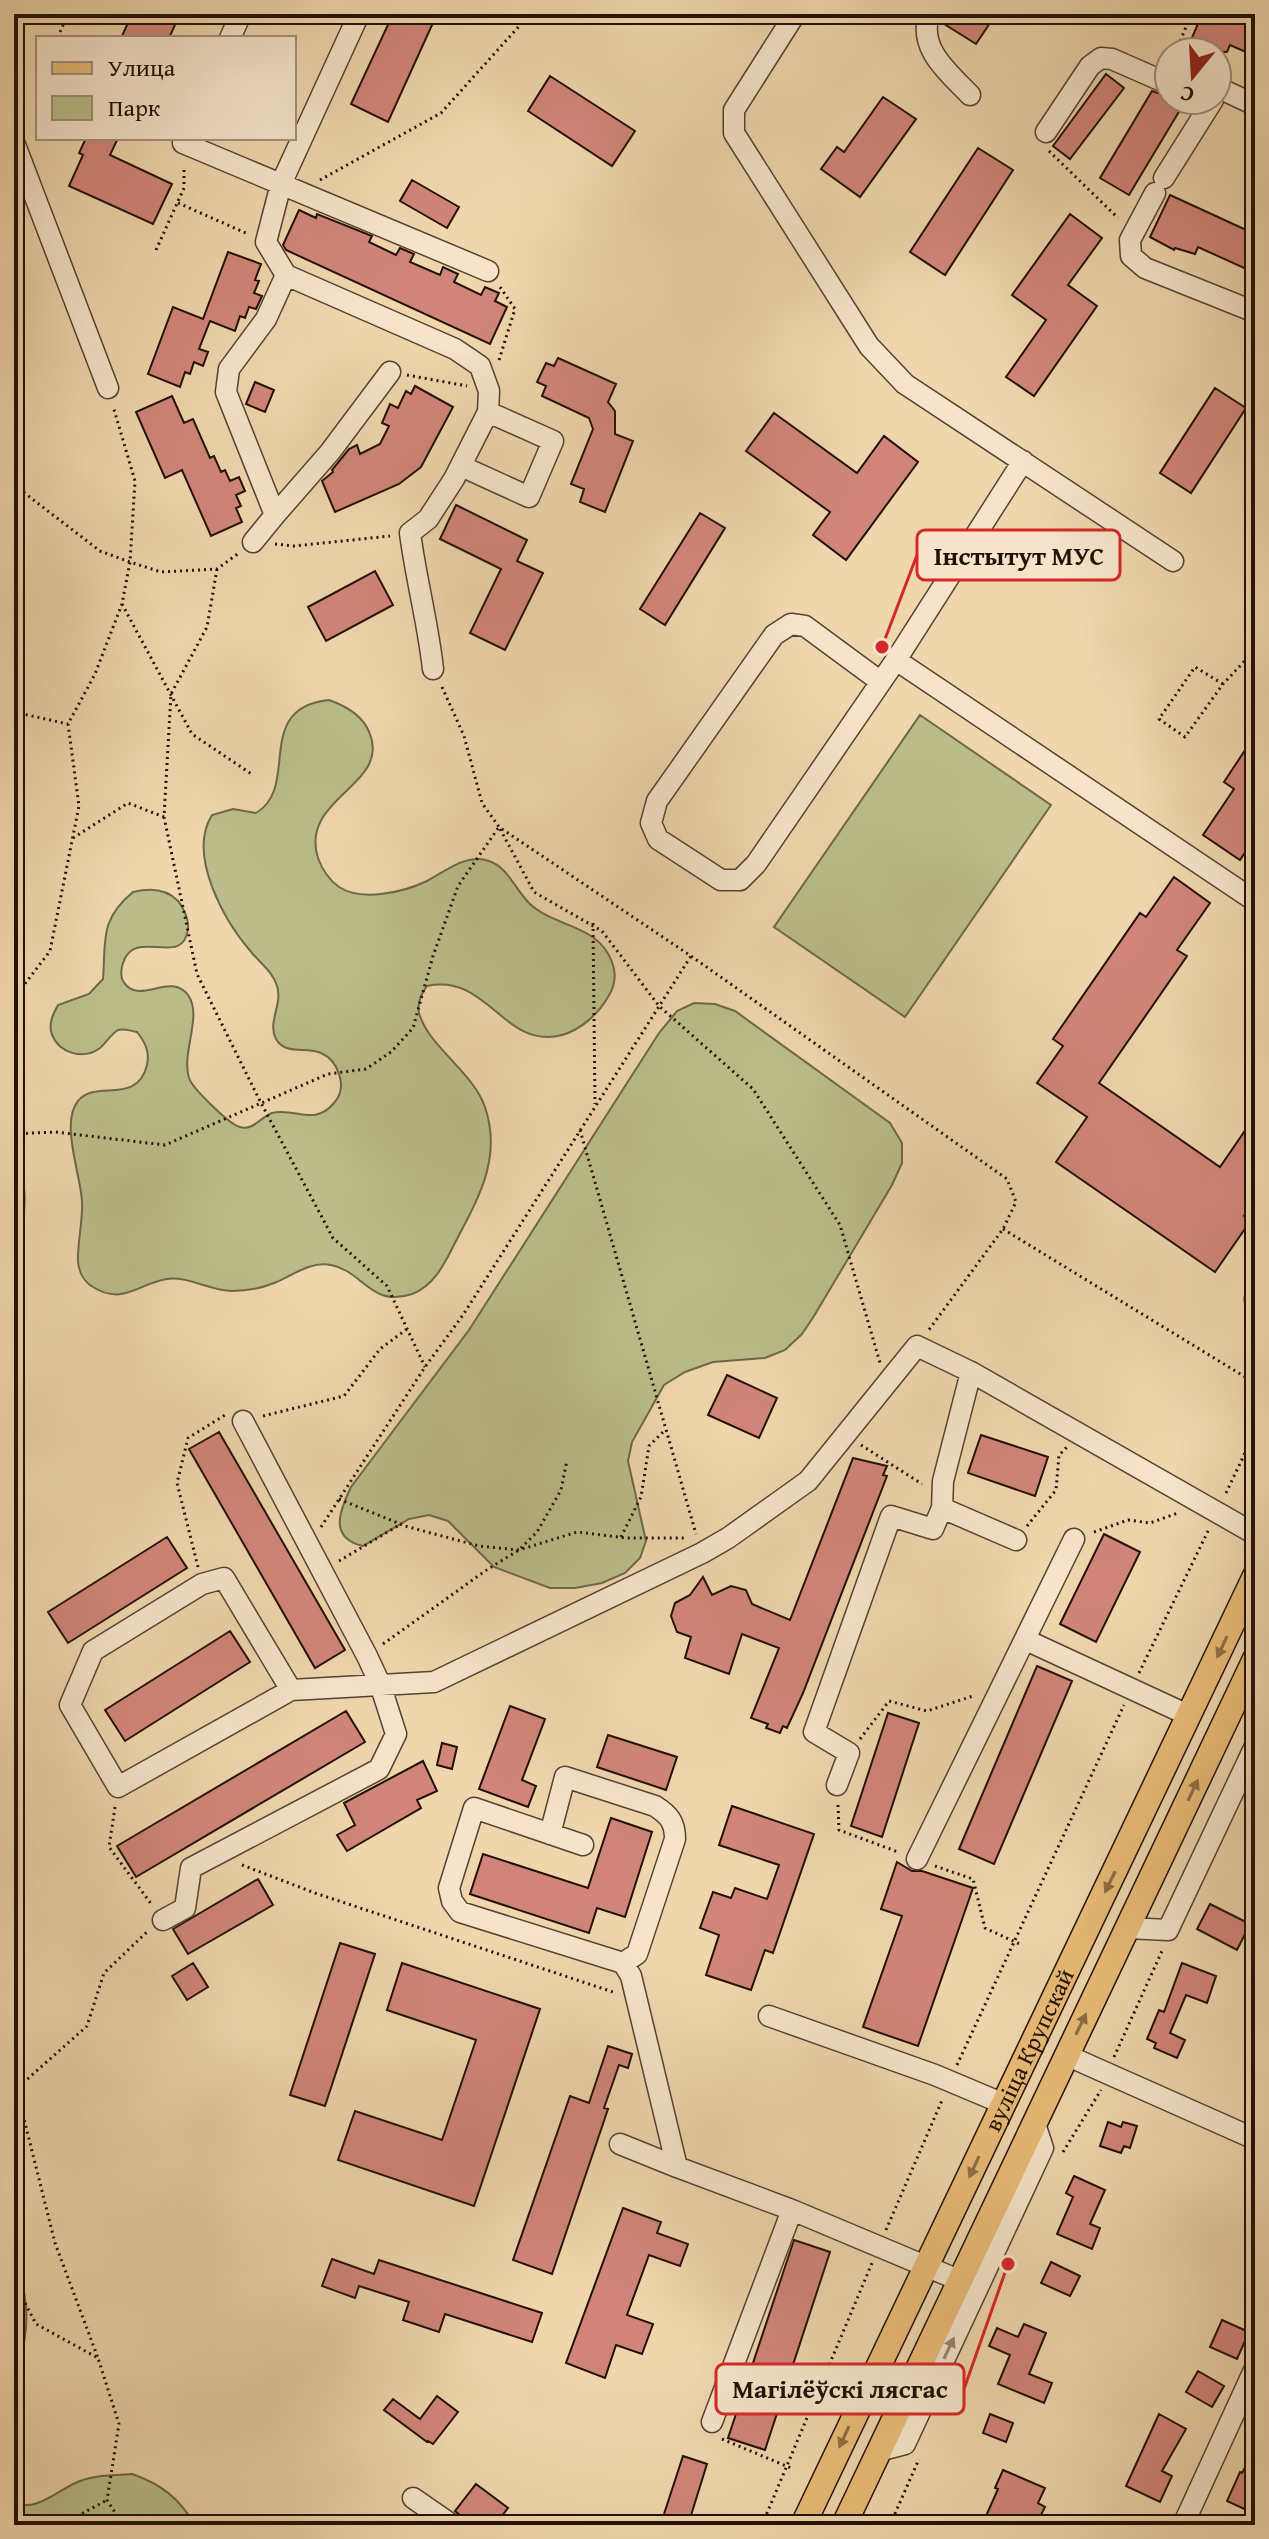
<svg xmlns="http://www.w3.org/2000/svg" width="1269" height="2539" font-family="'Gentium Book Plus',serif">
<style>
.green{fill:#babd89;stroke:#6e6748;stroke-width:2}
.building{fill:#d1857a;stroke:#221107;stroke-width:2}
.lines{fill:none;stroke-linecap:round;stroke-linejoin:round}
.minor-casing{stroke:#554230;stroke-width:23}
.major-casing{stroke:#221107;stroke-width:27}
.path{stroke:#221107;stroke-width:3;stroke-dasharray:2 4;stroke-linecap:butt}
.minor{stroke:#f5e4ca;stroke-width:20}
.major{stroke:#e8bb76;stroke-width:24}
.oneway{fill:#8f6e44}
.oneway2{fill:#968572}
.labels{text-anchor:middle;stroke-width:8;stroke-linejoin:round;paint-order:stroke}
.street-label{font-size:24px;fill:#221107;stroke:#f5e4ca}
.leader{fill:none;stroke:#d62828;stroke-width:3}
.callout-dot{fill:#d62828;stroke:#f5e4ca;stroke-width:3}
.callout{fill:#f5e4ca;stroke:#d62828;stroke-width:3}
.callout-label{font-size:26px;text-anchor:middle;font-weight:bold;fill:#221107}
</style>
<rect width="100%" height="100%" fill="#efd6ad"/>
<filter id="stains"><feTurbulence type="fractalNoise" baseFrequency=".0025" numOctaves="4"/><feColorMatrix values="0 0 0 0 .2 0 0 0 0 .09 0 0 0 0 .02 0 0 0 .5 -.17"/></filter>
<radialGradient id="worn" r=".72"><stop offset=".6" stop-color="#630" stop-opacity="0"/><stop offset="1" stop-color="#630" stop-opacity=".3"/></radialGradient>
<path class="green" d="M329 700C346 706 364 717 370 734 390 786 299 798 318 858 322 869 329 880 339 887 362 902 404 892 427 881 446 871 466 853 489 861 508 867 516 891 530 904 556 928 598 924 612 962 617 975 615 986 608 997 599 1013 581 1030 562 1035 503 1050 489 973 427 986 421 994 417 1003 419 1013 428 1046 473 1072 485 1107 502 1157 479 1197 457 1239 446 1260 436 1285 412 1294 371 1308 363 1271 331 1265 310 1261 292 1276 274 1283 262 1288 246 1291 232 1291 210 1291 189 1276 167 1279 139 1283 123 1306 93 1287 84 1282 79 1272 78 1262 77 1245 83 1221 82 1202 81 1175 60 1123 78 1101 95 1079 137 1106 147 1065 150 1052 145 1042 137 1032 131 1031 124 1028 118 1030 111 1034 106 1043 100 1048 84 1060 60 1054 52 1035 48 1024 53 1014 58 1005L89 994 103 979C106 941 99 920 133 892 149 888 166 888 178 901 184 908 189 920 188 929 183 969 135 926 123 963 121 969 120 975 123 981 138 1007 170 971 188 995 203 1016 181 1052 189 1078 192 1088 230 1125 240 1127 253 1131 261 1117 272 1113 295 1107 314 1127 334 1103 348 1088 339 1061 321 1053 306 1046 286 1056 276 1039 267 1023 283 1004 277 986 273 972 261 964 252 953 224 921 187 855 212 815L233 809 256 813C301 787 252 708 329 700Z
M920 715 1051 805 905 1017 774 927Z
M694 1003 715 1004 735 1011 890 1123 902 1143V1163L892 1185 814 1316 802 1334 785 1350 765 1358 713 1362 685 1372 664 1385 632 1442 628 1461 646 1541 640 1558 625 1573 602 1583 575 1588H550L494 1567 448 1521 429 1515 409 1519 363 1546C328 1538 340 1510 351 1487L469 1330 659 1033 677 1011Z
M14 1132C25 1181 31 1209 14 1258Z
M14 2250C30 2304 31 2329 14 2383Z
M132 2474C161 2484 179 2498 195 2525H14V2502C35 2514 60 2488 80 2481 96 2475 114 2475 132 2474Z"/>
<path class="building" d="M132 14H180L169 38H121Z
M393 14H437L388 122 351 104Z
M942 14H996L976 44 941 22Z
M1202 14H1255V56L1230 45 1227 52H1186Z
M1106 74 1124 88 1070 159 1053 146Z
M550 76 635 131 612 166 528 111Z
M1152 91 1169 97V100H1186L1129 195 1100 178Z
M883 97 916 119 860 197 821 169 837 147 844 152Z
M86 138H118L110 155 172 184 153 224 69 186 83 155 79 153Z
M978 148 1013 170 945 275 910 252Z
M412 180 459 207 447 228 400 201Z
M1170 195 1255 234V273L1198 247 1195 254 1175 248 1174 250 1150 237Z
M299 210 316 218 317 214 372 236 369 242 396 255 400 248 414 254 410 262 440 275 443 267 458 274 454 282 481 295 485 287 499 293 495 301 507 307 490 344 286 250 283 245Z
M1070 214 1102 238 1068 285 1097 306 1034 396 1006 377 1046 320 1012 295Z
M228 252 261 264 255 280 259 281 254 293 262 296 256 309 249 307 245 318 240 316 235 331 210 321 199 349 208 352 203 366 194 362 190 374 185 372 180 387 148 374 173 307 203 319Z
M558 358 616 384 608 402 615 411V434L633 441 605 512 580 502 584 489 571 484 593 429 589 418 542 396 546 386 537 382 546 363 554 366Z
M255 382 274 390 265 412 246 404Z
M415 386 453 407 421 467 399 484 335 512 322 481 333 472 332 470 349 449 357 445 360 454 380 444 389 426 382 423 390 404 398 408 406 391 411 394Z
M1215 388 1246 408 1191 493 1160 473Z
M172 396 184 423 193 419 210 458 214 456 221 472 225 470 230 481 239 477 245 491 236 495 241 506 236 508 242 522 211 536 182 470 165 478 136 412Z
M774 413 857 473 884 436 918 462 846 560 813 535 830 512 746 451Z
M456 505 527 540 517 561 543 573 505 650 470 633 501 569 440 539Z
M700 513 725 528 665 625 640 609Z
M375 571 393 605 326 641 308 607Z
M1255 735V837L1240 860 1203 835 1234 789 1224 782Z
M1174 877 1210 903 1177 950 1187 956 1099 1083 1220 1167 1255 1116V1199L1244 1216 1251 1220 1215 1272 1056 1162 1087 1117 1037 1083 1063 1046 1053 1039 1140 913 1146 917Z
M727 1375 777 1398 759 1438 708 1415Z
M219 1432 345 1650 315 1668 189 1449Z
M981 1435 1048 1457 1035 1496 968 1473Z
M853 1458 887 1466 883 1475 887 1476 803 1693 787 1728 783 1726 780 1733 766 1728 768 1724 751 1718 779 1648 742 1634 729 1674 685 1658 691 1637 677 1632 671 1616 675 1603 690 1595 703 1577 712 1595 731 1586 746 1590 752 1604 790 1620Z
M1104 1534 1140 1552 1096 1642 1060 1624Z
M167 1537 187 1568 68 1643 48 1612Z
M230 1631 250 1662 125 1741 105 1710Z
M1037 1666 1072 1681 994 1864 959 1849Z
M510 1706 545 1719 522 1780 536 1786 528 1807 479 1789Z
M346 1711 365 1742 136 1877 117 1846Z
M888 1713 919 1723 882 1837 851 1826Z
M608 1735 677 1757 666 1790 597 1767Z
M442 1743 457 1747 452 1769 437 1765Z
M423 1761 437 1791 417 1800 421 1808 347 1851 337 1835 355 1825 344 1803Z
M732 1806 814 1834 773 1953 765 1950 751 1990 706 1975 719 1935 700 1928 713 1892 731 1898 735 1888 767 1899 779 1865 719 1845Z
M611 1818 652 1832 625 1917 597 1908 589 1933 470 1894 483 1854 588 1888Z
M897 1862 912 1871H922L973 1888 918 2046 863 2027 902 1916 881 1909Z
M258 1879 273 1905 188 1954 173 1929Z
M1210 1904 1250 1924 1237 1950 1197 1929Z
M340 1943 375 1954 325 2106 290 2095Z
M193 1963 208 1987 187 2000 172 1976Z
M402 1963 540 2009 474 2206 338 2160 355 2111 442 2140 476 2040 387 2010Z
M1182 1963 1216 1976 1207 2003 1186 1995 1170 2033 1185 2040 1177 2058 1154 2048 1156 2043 1147 2039 1159 2010 1164 2012Z
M608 2046 632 2054 628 2068 619 2065 604 2108 608 2109 552 2274 513 2260 570 2096 589 2103Z
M1108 2122 1121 2127 1123 2122 1137 2126 1130 2148 1124 2146 1121 2153 1100 2146Z
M1074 2176 1105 2190 1090 2224 1100 2228 1092 2249 1057 2234 1073 2197 1066 2193Z
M623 2208 661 2222 657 2233 688 2244 680 2266 649 2255 627 2315 653 2324 642 2354 616 2345 605 2378 566 2363Z
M794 2240 830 2252 765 2450 728 2438Z
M332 2259 374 2274 379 2260 542 2313 532 2342 445 2314 439 2332 403 2320 409 2302 359 2286 355 2298 322 2286Z
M1051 2262 1080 2276 1070 2296 1041 2283Z
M1222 2320 1249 2332 1237 2359 1210 2347Z
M1024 2324 1046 2333 1029 2374 1052 2383 1044 2403 998 2384 1010 2355 989 2346 997 2328 1018 2337Z
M1198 2371 1224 2386 1212 2407 1186 2392Z
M437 2396 458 2412 433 2444 428 2441 427 2442 384 2410 393 2399 420 2419Z
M990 2414 1013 2423 1006 2442 983 2433Z
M1159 2414 1186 2429 1162 2471 1172 2476 1160 2502 1126 2486Z
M1255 2449V2514L1227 2501 1240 2472 1242 2473Z
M683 2456 707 2464 688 2525 663 2517Z
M1003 2470 1045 2488 1038 2503 1045 2507 1036 2525H982L998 2489 995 2488Z
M476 2484 508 2508 495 2525H472L455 2511Z"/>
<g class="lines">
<g class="minor-casing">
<path id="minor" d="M359 14 281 184 266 242 286 275 455 349 480 366 489 391 488 412 454 479 428 519 410 533C416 579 428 623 433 669
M795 14 734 110V133L869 346 905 384 1173 561
M929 14C918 49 948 72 970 95
M230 38 241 14
M1217 92 1219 88 1255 105
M1046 132 1090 66 1101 58 1112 59 1169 84
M185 138 183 143 488 271
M14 142 108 388
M1164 178 1213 100
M1155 193 1130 240 1131 256 1145 268 1255 312
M286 275 266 319 229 369 226 392 275 515 330 452 390 372
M461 466 529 497 553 441 488 412
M253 542 275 515
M896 660 1255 901
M881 682 805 626 791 624 774 635 657 801 651 823 658 839 721 880H740L756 864 896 660 1023 461
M1255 1300V1299
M971 1372 943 1481 942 1508 1016 1540
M1026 1640 1190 1716
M291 1690 118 1787 70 1705 93 1651 202 1584 224 1578 291 1690 434 1682 702 1553 728 1538 808 1481 917 1346 971 1372 1255 1534
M837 1785 849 1753 814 1732 891 1516 933 1529 942 1508
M550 1834 565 1777 655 1806C669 1815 675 1822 675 1839L637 1954 623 1963
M583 1845 474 1808 449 1888 452 1901 460 1912 623 1963 631 1976 677 2167 792 2210 961 2281
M917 1859 1074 1539
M163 1920 185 1908 191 1868 379 1769 396 1734 380 1684 367 1656 243 1421
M1127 1928 1168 1930 1255 1746
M769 2016 935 2075 1004 2104
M1066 2055 1255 2139
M620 2144 677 2167
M712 2422 792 2210
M878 2451 905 2444 1043 2148 1035 2124
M413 2498 452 2525
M1183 2525 1255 2368"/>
</g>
<g class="major-casing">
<g id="major">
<path id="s1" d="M803 2525 1255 1576"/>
<path d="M844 2525 1255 1659"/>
</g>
</g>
<path class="path" d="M60 32 68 14
M1176 52 1191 14
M1049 151 1118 218
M320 180 441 113 530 14
M178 203 248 234
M156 250 184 188V166
M499 360 515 309 500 287
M407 375 467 386
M14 485 100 551 130 562 161 572 217 569 239 553
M275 544 294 546 390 536
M217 569 207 627 171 694 164 817 197 974 261 1103 333 1238 387 1286 425 1367
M122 604 192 734 253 775
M1223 684 1195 667 1159 719 1185 737 1223 684 1255 650
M442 687 464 736 482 803 499 827 691 956 1007 1179 1016 1202 1003 1229 928 1331
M14 712 68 724
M73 838 128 803 164 817
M593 923 595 1104
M14 998 50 951 79 806 68 724 95 674 122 604 130 562 135 481 113 406
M580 1130 696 1534
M14 1134 55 1132 165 1145 328 1074 366 1069 391 1052 413 1028 433 956 458 886 499 827 534 892 602 931 659 1006 753 1089 840 1225 880 1363
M1003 1229 1255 1383
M263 1416 344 1396 380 1349 407 1329
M861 1445 922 1484
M1226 1493 1255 1432
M339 1499 405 1526 479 1546 519 1550 577 1532 626 1538H686
M1027 1526 1056 1490 1059 1455 1067 1447
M321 1527 425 1367 463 1315 691 956
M1094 1532 1128 1520 1150 1523 1178 1513
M621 1537 641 1497 649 1446 665 1430
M339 1561 401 1524
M198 1567 177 1483 188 1438 225 1415
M383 1644 488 1569 519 1550 537 1532 561 1490 567 1460
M1139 1673 1209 1529
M860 1739 889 1701 927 1711 973 1696
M838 1805 839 1830 898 1852
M115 1807 109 1847 152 1905
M242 1865 315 1893 613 1992
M935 1866 973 1879 985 1928 1022 1945
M1114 2057 1162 1951
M957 2065 1124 1705
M14 2091 87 2026 104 1973 149 1930
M17 2091 55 2243 98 2358
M1063 2152 1101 2090
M886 2230 943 2098
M14 2282 36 2324 98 2358 119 2424 107 2500 123 2525
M722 2439 791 2468
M61 2525 107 2500
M762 2525 872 2263
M890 2525 919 2459"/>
<use href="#minor" class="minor"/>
<use href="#major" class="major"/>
</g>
<defs><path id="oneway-solid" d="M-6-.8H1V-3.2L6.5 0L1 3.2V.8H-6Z" transform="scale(2)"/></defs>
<g class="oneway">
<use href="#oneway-solid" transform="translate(1222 1647) rotate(115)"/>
<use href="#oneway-solid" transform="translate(1193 1790) rotate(-65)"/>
<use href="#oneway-solid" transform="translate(1110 1882) rotate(116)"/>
<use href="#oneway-solid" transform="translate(1081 2024) rotate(-64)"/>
<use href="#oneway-solid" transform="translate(974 2167) rotate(115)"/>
<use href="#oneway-solid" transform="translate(844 2437) rotate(115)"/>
</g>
<use class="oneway2" href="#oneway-solid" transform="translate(949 2348) rotate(-65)"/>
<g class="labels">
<g class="street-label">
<text dy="8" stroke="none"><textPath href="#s1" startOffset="526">вуліца Крупскай</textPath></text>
</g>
</g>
<path class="leader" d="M882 647L917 555M1008 2264L964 2389"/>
<g class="callout-dot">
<circle cx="882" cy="647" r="8"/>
<circle cx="1008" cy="2264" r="8"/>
</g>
<g class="callout">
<rect x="917" y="530" width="203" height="50" rx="8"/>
<rect x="716" y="2364" width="248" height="50" rx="8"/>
</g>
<g class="callout-label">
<text x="1019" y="565">Інстытут МУС</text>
<text x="840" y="2398">Магілёўскі лясгас</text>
</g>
<rect width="1269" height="2539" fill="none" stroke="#efd6ad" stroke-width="48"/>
<rect x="16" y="16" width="1237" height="2507" fill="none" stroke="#221107" stroke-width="4"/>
<rect x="24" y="24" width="1221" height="2491" fill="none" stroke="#221107" stroke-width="2"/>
<rect x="36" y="36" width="260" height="104" fill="#f5e4ca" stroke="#a1907c" stroke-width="2"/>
<rect x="52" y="62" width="40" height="12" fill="#e8bb76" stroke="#a1907c" stroke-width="2"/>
<text x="108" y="76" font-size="24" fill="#221107">Улица</text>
<rect x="52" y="96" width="40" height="24" fill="#babd89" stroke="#a1907c" stroke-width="2"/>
<text x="108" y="116" font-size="24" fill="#221107">Парк</text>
<g transform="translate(1193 76) rotate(198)"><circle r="38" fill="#f5e4ca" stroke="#a1907c" stroke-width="2"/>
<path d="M0-6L14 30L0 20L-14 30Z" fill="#8f2418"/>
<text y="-12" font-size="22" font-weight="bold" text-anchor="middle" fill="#221107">С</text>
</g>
<rect width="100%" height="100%" filter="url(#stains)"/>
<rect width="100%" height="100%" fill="url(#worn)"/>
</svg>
